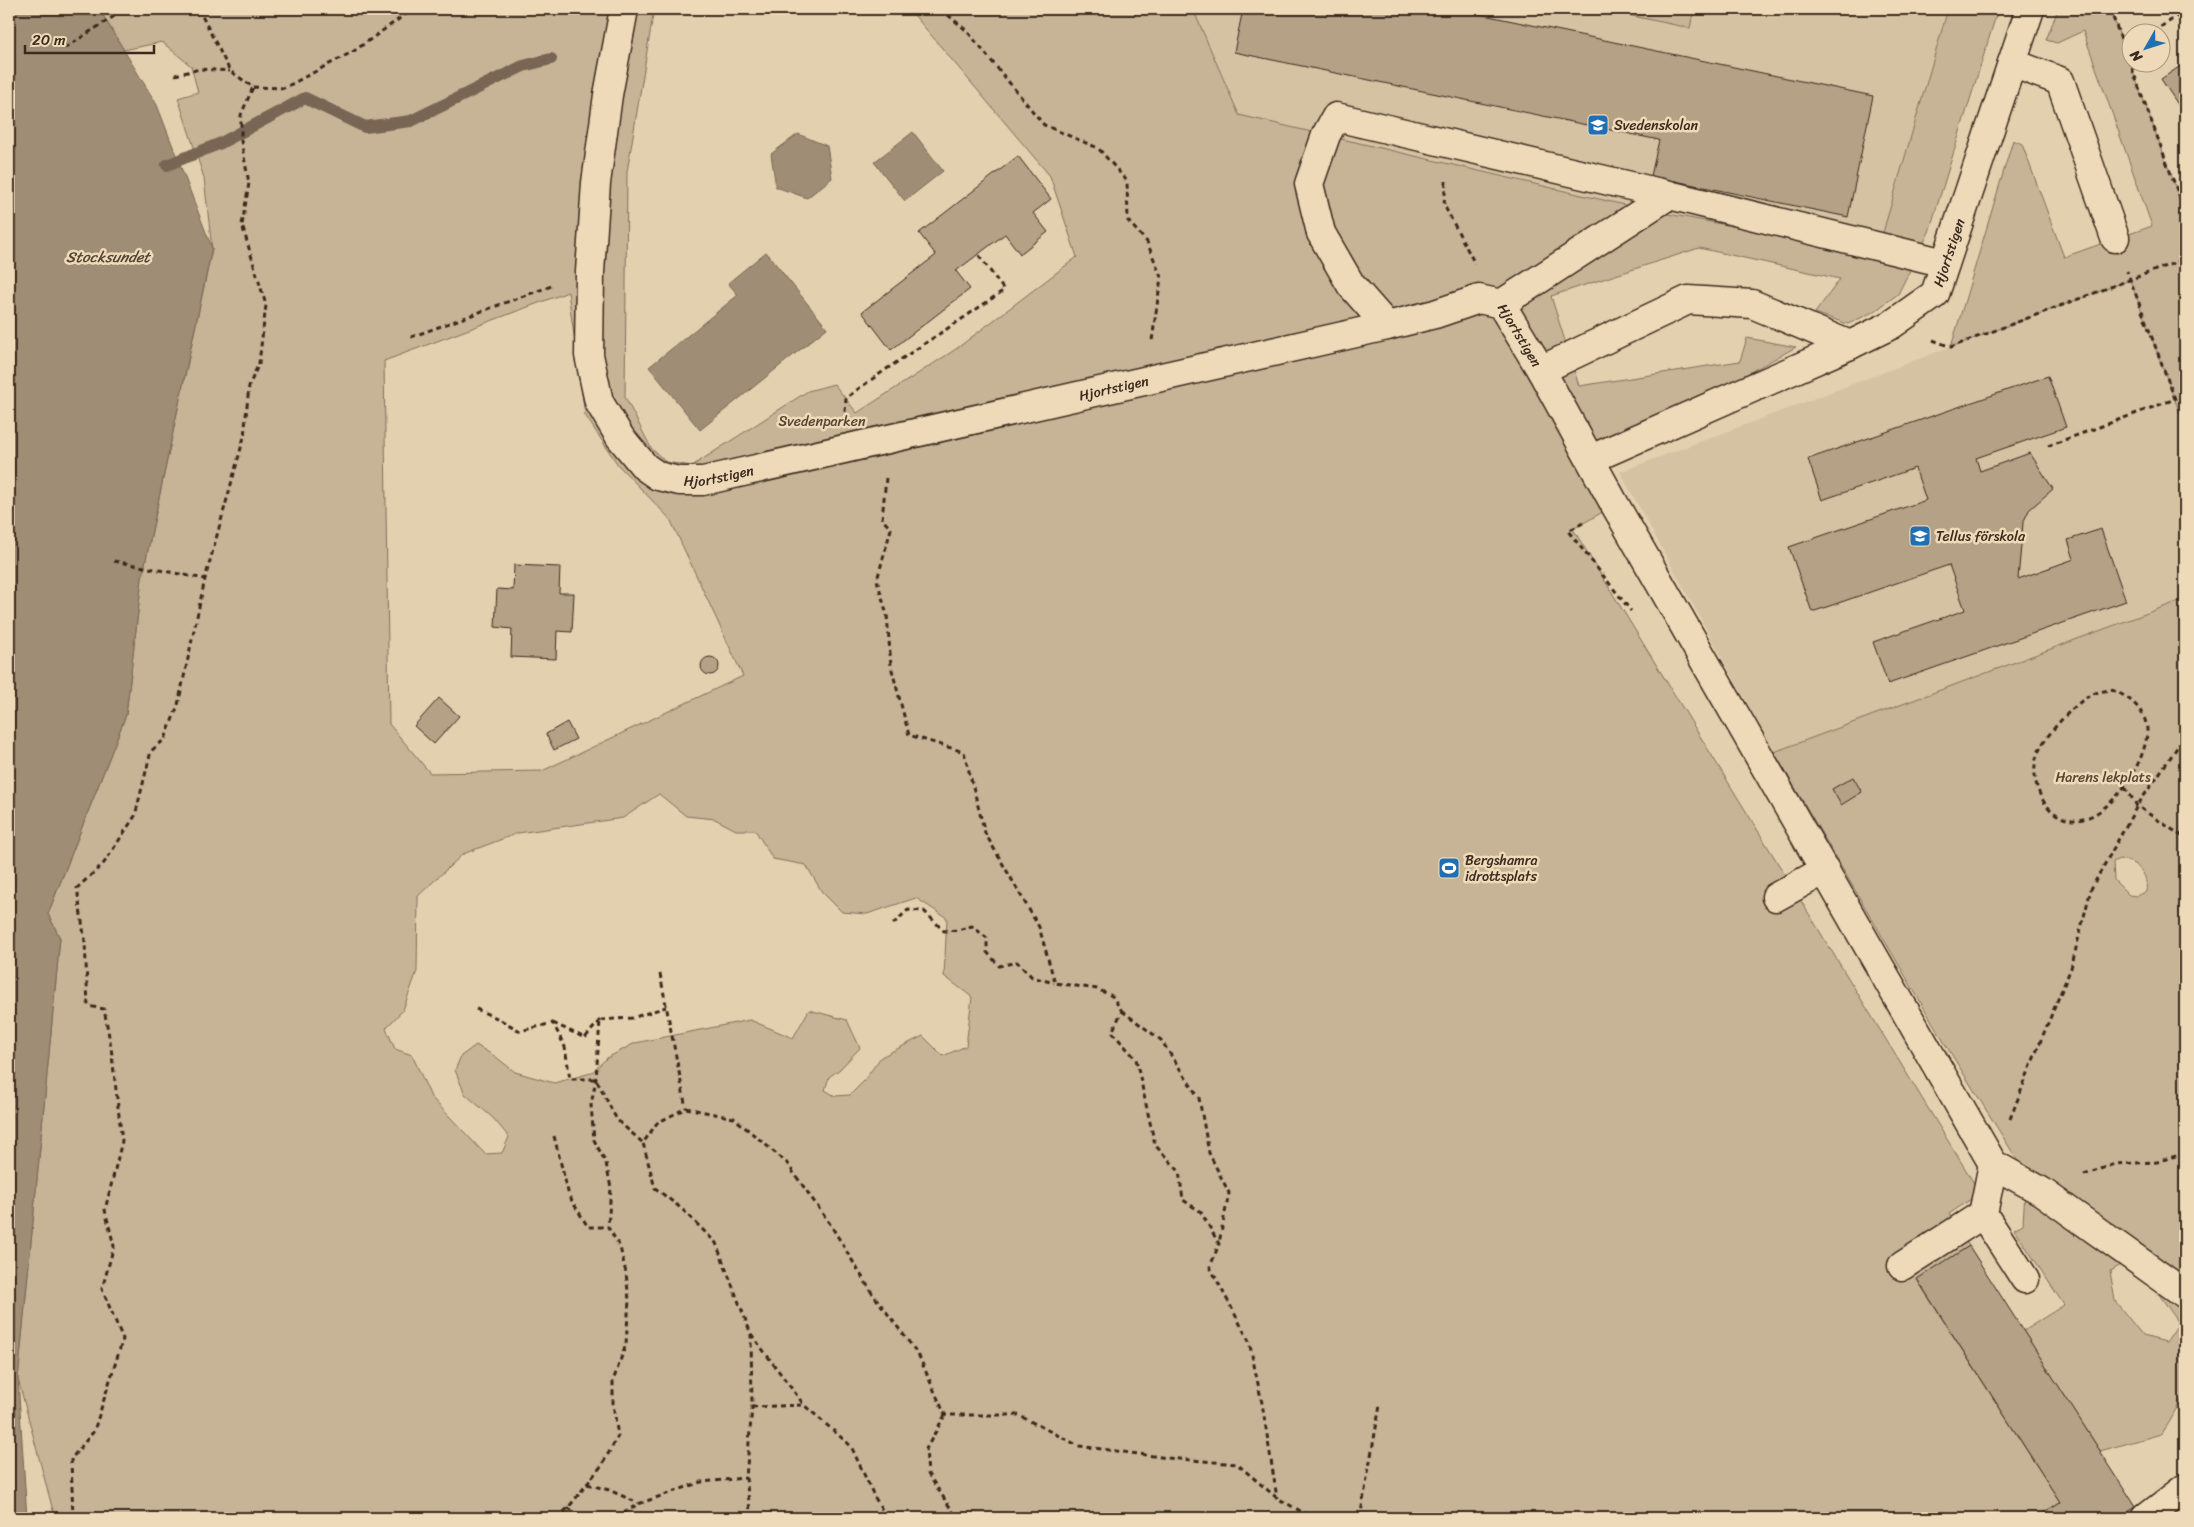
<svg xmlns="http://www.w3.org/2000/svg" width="2194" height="1527" font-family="Sriracha,sans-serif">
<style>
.built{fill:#d5c2a3}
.green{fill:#c7b497;stroke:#816f5a;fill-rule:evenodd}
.water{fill:#a08d75;stroke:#786552}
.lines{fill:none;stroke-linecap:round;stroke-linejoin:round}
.stream{stroke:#786552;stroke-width:12}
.building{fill:#b4a186;stroke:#3b2a1e}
.minor-casing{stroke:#3b2a1e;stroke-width:31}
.path{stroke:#3b2a1e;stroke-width:3;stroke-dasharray:5 4;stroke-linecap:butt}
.minor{stroke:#eedab8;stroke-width:28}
.labels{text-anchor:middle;stroke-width:5;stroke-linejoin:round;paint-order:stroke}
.poi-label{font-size:14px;fill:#3b2a1e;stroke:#eedab8;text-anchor:start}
.street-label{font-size:14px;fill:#3b2a1e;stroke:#eedab8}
.park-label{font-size:14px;fill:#574636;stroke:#eedab8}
.water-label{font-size:15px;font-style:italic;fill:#544334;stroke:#eedab8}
</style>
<rect width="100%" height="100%" fill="#e3d0af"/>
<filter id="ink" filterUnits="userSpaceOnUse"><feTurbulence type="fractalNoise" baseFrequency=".02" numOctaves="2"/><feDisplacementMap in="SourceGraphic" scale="10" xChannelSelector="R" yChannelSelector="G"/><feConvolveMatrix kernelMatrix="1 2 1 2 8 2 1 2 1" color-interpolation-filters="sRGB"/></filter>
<g filter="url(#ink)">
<path class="built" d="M1193 9H1948L1877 253 1646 210 1239 115Z
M2130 279 2185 427V599L1774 752 1620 472Z"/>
<path class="green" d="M99 9H654L627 172 625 397 651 448 666 462 692 466 808 391 834 384 857 413 956 349 1077 257 1050 176 909 9H1193L1239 115 1646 210 1877 253 1948 9H1998L1929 232 1898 294 1875 311 1848 324 1815 313 1840 279 1699 248 1551 296 1579 386 1740 361 1747 338 1796 347 1592 459 1615 505 1573 529 1980 1193 1949 1214 1969 1246 1917 1280 2060 1502 2043 1513 2046 1518H55L18 1379 60 938 48 914 126 715 142 578 212 249 204 178 178 98 198 92 191 66 162 42 124 50ZM568 292 585 415 618 465 670 519 743 676 542 771 430 773 389 724 384 361ZM659 794 686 816 715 819 736 830H755L773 859 806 865 822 892 842 912 867 914 916 898 947 918 944 976 972 997 966 1046 943 1056 923 1036 881 1057 863 1082 850 1095 835 1096 825 1090 829 1077 840 1069 860 1048 847 1020 809 1010 793 1038 750 1020 635 1043 607 1058 591 1073 554 1083 515 1072 496 1057 476 1045 461 1056 455 1070 465 1094 493 1118 509 1137 502 1153 485 1154 431 1097 412 1055 395 1049 386 1028 403 1010 417 971 418 896 463 854 518 833 623 818Z
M1599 9H1694L1690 28Z
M2058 9H2110L2185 212V427L2130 280 1951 347 2013 140 2022 144 2064 257 2152 226 2083 31 2057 43 2046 40Z
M2185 599V1407L2181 1401 2161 1434 2100 1451 2023 1331 2064 1305 2014 1229 2023 1224 2026 1174 1947 1047 1774 752ZM2119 859C2137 862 2149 873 2146 892L2136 896 2129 895 2114 880 2113 862ZM2125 1262 2149 1280 2179 1323 2166 1342 2143 1336 2115 1301 2110 1271Z"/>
<path class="water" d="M9 9H99L157 105 212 248 142 578 126 715 48 914 60 938 18 1379 27 1518H9Z
M913 132 943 171 905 201 874 162Z
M798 134 827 146 832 178 807 198 776 187 771 154Z
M766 252 827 328 700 430 649 367 738 295 728 283Z"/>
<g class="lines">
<path class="stream" d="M167 165 221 143 305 98 365 127 411 121 523 66 551 59"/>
</g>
<path class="building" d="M1243 9H1455L1873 96 1848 217 1651 176 1659 140 1234 52Z
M2185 63V115L2161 79Z
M1018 156 1051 199 1033 213 1048 232 1020 254 1005 234 956 271 970 289 891 350 862 312 936 255 919 233Z
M2048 376 2066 427 1976 458 1980 471 2030 453 2053 489 2029 510 2023 523 2018 579 2074 559 2068 540 2101 529 2126 601 1888 684 1873 642 1965 610 1949 565 1812 612 1789 547 1926 500 1915 468 1822 500 1808 459Z
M514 565 560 567 559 593H574L572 632 557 631 556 659 511 657 512 629 495 627 497 589 513 590Z
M701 666a9 9 0 1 1 18 0a9 9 0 1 1-18 0Z
M439 698 459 716 434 744 414 726Z
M567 722 576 739 554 750 546 734Z
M1853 777 1862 792 1841 805 1832 789Z
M1969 1246 2136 1507 2118 1518H2046L2043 1513 2060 1502 1917 1279Z"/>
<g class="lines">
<g class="minor-casing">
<g id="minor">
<path id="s1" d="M624 9 608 95 596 183 590 272 589 355 599 402 620 437 645 467 658 476 679 481H703L1387 326 1435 314 1479 299 1501 304 1541 370 1615 505 1993 1164 2041 1191 2185 1294"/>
<path d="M2012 63 2060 81 2115 238"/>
<path d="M1669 195 1945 263"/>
<path d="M1387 326 1351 285 1321 233 1309 184 1326 135 1336 117 1669 195 1501 304"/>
<path d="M1541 370 1688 300 1752 304 1850 345"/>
<path id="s2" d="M1591 459 1850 345 1891 325 1935 294 2030 9"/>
<path d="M1776 897 1825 870"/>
<path d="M1983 1214 2025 1279"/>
<path d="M1902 1266 1983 1214 1993 1164"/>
<path d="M2146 1518 2185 1488"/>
</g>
</g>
<path class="path" d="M287 9H299
M941 9 967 31 1044 125 1098 148 1127 181 1128 221 1147 242 1161 277 1152 341
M2110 9 2185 212
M2153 32 2185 11
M65 48 119 13 122 9
M2125 51 2132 47
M175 75 200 69 230 71
M253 87 284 88 354 51 413 9
M1446 181 1444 205 1475 264
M411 337 554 285
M1933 340 1951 347 2185 259
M845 412 846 398C897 360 952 327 1004 290L978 254
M2048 446 2175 399 2127 271
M886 478 882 519 891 529 877 580 887 615 891 666 909 735 964 752 985 833 1039 927 1055 983 1097 989 1112 996 1122 1011 1112 1032 1136 1059 1155 1145 1179 1171 1183 1200 1201 1212 1219 1244 1210 1267 1249 1341 1262 1403 1277 1498
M1583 523 1568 531 1631 611
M114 561 205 579
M2111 690C2128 695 2146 710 2147 730 2148 766 2093 847 2052 811 2038 799 2032 777 2036 759 2040 740 2073 705 2089 696 2096 692 2103 691 2111 690Z
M2125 787 2137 806 2185 838
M893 924 908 910 924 911 944 931 958 930 972 926 987 938V952L999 966 1017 962 1032 977 1054 983
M660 974 686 1108
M476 1009 499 1019 520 1031 553 1023 565 1047 570 1079H596L617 1120 643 1143
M1122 1011 1161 1040 1199 1098 1209 1153 1229 1193 1219 1243
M553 1023 585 1038 600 1020
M2010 1119 2041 1040 2071 968 2091 889 2137 806 2185 736
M554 1136 569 1196 588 1227H608
M2084 1175 2115 1164 2157 1162 2185 1153
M751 1334 804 1405
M752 1407 804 1405 851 1446 874 1496 887 1518
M945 1415 926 1449 928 1474 957 1518
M587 1484 609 1490 638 1503
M568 1508 585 1518
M73 1518 71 1459 94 1431 123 1339 102 1289 114 1246 105 1210 122 1141 111 1047 104 1009 88 1006 85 942 77 888 104 863 135 816 151 751 165 739 178 705 205 579 244 437 249 386 259 363 266 305 242 225 249 183 241 141V115L253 87 230 71 201 14 195 9
M557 1518 568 1508 602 1465 618 1436 613 1404V1381L626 1344 629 1300 626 1273 620 1247 608 1227 611 1188 606 1163 594 1140 591 1105 596 1079 600 1020 632 1018 666 1007
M616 1518 638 1504 701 1482 746 1478
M751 1518 746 1478 752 1407 751 1334 716 1243 682 1209 655 1188 643 1143 657 1123 686 1108 734 1118 786 1162 830 1224 872 1293 918 1354 945 1415H1018L1079 1446 1168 1458 1237 1464 1277 1498 1313 1518
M1360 1518 1380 1405"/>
<use href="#minor" class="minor"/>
</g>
</g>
<defs>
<g id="school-square" transform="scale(1.125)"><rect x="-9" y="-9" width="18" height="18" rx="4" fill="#1f6fb2" stroke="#eedab8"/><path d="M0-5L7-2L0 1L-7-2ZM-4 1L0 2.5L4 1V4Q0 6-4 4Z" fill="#fff"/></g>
<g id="stadium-square" transform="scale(1.125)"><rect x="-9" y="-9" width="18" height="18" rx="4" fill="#1f6fb2" stroke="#eedab8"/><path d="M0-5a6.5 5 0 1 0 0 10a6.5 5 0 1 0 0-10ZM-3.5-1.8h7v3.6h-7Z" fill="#fff"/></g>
</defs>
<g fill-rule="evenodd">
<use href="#school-square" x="1598" y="125"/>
<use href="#school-square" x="1920" y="536"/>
<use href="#stadium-square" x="1449" y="868"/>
</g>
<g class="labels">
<g class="poi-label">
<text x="1614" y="130">Svedenskolan</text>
<text x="1936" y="541">Tellus förskola</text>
<text x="1465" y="865">Bergshamra<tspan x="1465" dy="16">idrottsplats</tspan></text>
</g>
<g class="street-label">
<text dy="5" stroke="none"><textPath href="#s2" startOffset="426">Hjortstigen</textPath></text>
<text dy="5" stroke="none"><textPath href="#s1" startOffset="1394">Hjortstigen</textPath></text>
<text dy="5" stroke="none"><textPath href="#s1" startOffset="959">Hjortstigen</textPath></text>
<text dy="5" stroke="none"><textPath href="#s1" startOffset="554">Hjortstigen</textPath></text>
</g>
<g class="park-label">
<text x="822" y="426">Svedenparken</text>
<text x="2103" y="782">Harens lekplats</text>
</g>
<g class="water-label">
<text x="108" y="262">Stocksundet</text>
</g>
</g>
<rect width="2194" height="1527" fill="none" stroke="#eedab8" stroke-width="30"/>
<rect x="15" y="15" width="2164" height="1497" fill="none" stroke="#3b2a1e" stroke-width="2" filter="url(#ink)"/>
<g transform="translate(2146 48) rotate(231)"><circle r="24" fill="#eedab8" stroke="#a6947a"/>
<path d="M0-4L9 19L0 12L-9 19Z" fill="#1f6fb2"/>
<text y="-8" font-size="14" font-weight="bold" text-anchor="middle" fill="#3b2a1e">N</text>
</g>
<path d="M25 45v8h129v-8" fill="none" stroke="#3b2a1e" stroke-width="2.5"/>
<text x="32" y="45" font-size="15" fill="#3b2a1e" stroke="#eedab8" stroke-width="4" paint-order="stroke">20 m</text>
</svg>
